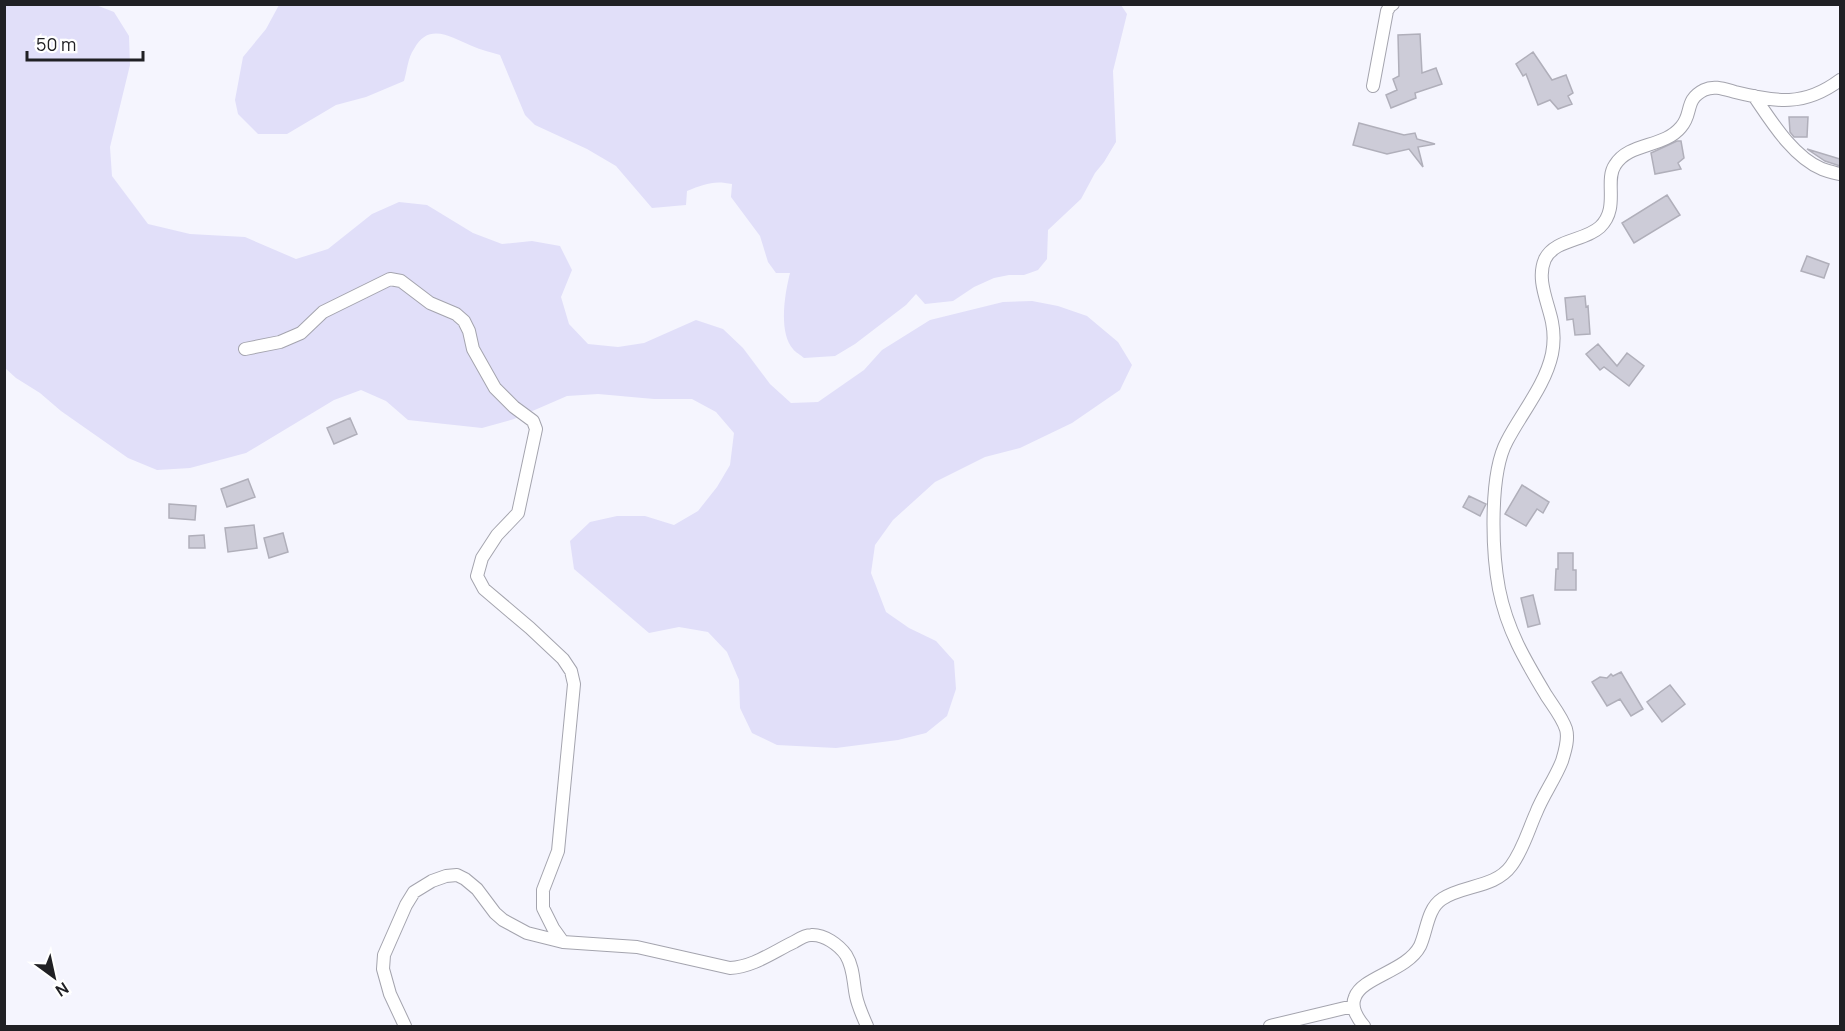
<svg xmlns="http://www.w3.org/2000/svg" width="1845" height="1031" font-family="Manrope,sans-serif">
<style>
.green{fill:#e1dff9}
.building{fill:#cdccd8;stroke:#b0afba;stroke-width:1.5}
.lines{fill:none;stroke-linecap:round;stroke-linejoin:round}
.street-casing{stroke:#a4a4ae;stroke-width:14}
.street{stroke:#fff;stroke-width:12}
</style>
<rect width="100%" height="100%" fill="#f5f5fe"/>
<path class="green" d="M5 4 96 5 114 12 129 36 130 65 110 147 112 176 148 224 190 234 245 237 296 259 328 249 372 214 399 202 427 205 473 233 502 244 532 241 560 246 572 270 561 297 569 324 588 344 618 347 644 343 696 320 723 329 743 348 770 384 791 403 818 402 864 370 882 350 930 320 1003 302 1032 301 1058 306 1087 316 1118 342 1132 365 1120 390 1072 423 1020 448 985 457 935 482 893 520 875 545 871 573 886 612 909 628 936 641 954 661 956 689 947 716 926 733 898 740 836 748 777 745 752 733 740 708 739 680 727 652 708 632 679 627 649 633 574 569 570 541 590 522 617 516H645L674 525 698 511 717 487 730 465 734 433 716 412 692 399H654L598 394 567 396 514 419 482 428 408 420 386 401 361 390 334 400 246 453 190 468 157 470 128 458 61 411 40 393 16 378 5 368Z
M1121 5 1127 14 1113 71 1116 142 1104 162 1095 173 1081 199 1048 230 1047 259 1038 270 1024 275H1009L994 278 974 287 953 301 925 304 916 294 906 305 855 344 835 356 804 358C801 355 795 352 793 349 778 332 785 293 790 273H776L768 262 760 236 731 197 732 184C714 180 704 184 687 191L686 205 652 208 616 166 587 149 535 125 525 115 500 55C491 52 481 50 472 46 452 38 429 21 414 49 408 57 407 71 404 81L366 97 336 105 287 134H258L238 114 235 100 243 57 266 29 279 5Z"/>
<path class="building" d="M1420 34 1422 73 1436 68 1442 84 1415 93 1416 98 1391 108 1386 95 1397 90 1393 79 1399 76 1398 35Z
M1533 52 1552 80 1566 75 1573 93 1568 96 1572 104 1558 109 1550 100 1538 105 1526 74 1523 76 1516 64Z
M1789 117H1808L1807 137H1794L1790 132Z
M1359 123 1404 135 1415 133 1417 139 1435 144 1418 147 1423 167 1409 149 1387 154 1353 145Z
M1677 141H1681L1684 158 1678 163 1681 169 1655 174 1651 153Z
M1807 149 1840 159V166L1825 161Z
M1667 195 1680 215 1634 243 1622 223Z
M1807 256 1829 264 1824 278 1801 271Z
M1585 296 1586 307 1588 306 1590 334 1575 335 1573 319 1567 320 1565 298Z
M1598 344 1617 366 1627 353 1644 366 1629 386 1604 367 1600 370 1586 354Z
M350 418 357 434 334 444 327 428Z
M248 479 255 497 227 507 221 489Z
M1522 485 1549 502 1543 513 1537 509 1526 526 1505 514Z
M1469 496 1486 504 1480 516 1463 507Z
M169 504 196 506 195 520 169 518Z
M254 525 257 548 228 552 225 528Z
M283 533 288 552 269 558 264 538Z
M204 535 205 548H189V536Z
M1558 553H1573V570H1576V590H1555L1556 569H1558Z
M1533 595 1540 624 1528 627 1521 598Z
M1621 672 1643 709 1631 716 1620 699 1607 706 1592 682 1600 677 1607 678 1611 674 1613 676Z
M1670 685 1685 704 1662 722 1647 702Z"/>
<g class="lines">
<g class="street-casing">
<path id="street" d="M1373 86 1387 11 1390 6 1393 4
M1754 96C1771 121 1793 157 1822 169 1828 171 1834 173 1840 174
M245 349 280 342 301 333 323 312 390 279 401 281 430 303 456 314 464 321 469 331 473 349 495 388 514 407 533 421 536 429 518 513 497 535 482 558 477 576 484 589 530 628 563 659 571 671 574 684 558 851 543 890V908L553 928 563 942
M405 1026 390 994 383 969 384 955 406 905 414 892 432 881 446 876 457 875 465 879 477 889 495 913 503 920 527 933 563 942 637 947 730 968C753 967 773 952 794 942 799 939 805 935 811 935 824 934 839 945 846 955 854 968 853 982 856 996 858 1006 863 1017 867 1026
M1270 1026 1353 1006
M1364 1026C1358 1019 1350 1008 1355 997 1362 977 1407 971 1420 946 1427 931 1427 909 1442 899 1462 885 1495 888 1511 866 1523 850 1528 831 1536 813 1543 795 1555 779 1562 761 1565 751 1569 739 1566 729 1562 717 1553 706 1546 695 1525 660 1507 630 1499 589 1492 552 1489 474 1507 441 1522 412 1545 386 1552 354 1554 344 1554 332 1552 322 1548 302 1536 279 1545 259 1555 239 1585 241 1600 227 1620 208 1604 181 1615 165 1629 142 1664 148 1681 127 1693 114 1684 100 1704 90 1714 85 1724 89 1735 92 1776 102 1804 107 1840 80"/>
</g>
<use href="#street" class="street"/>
</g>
<rect width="1845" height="1031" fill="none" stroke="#202024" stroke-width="12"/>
<g transform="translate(54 977) rotate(147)" stroke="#ffffff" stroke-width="4.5" paint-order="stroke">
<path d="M0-4.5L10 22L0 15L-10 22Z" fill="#202024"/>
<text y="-9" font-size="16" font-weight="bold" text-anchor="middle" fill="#202024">N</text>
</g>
<path d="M27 51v9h116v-9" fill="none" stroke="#202024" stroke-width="3"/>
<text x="36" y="51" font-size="18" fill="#202024" stroke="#ffffff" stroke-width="4.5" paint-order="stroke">50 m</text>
</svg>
